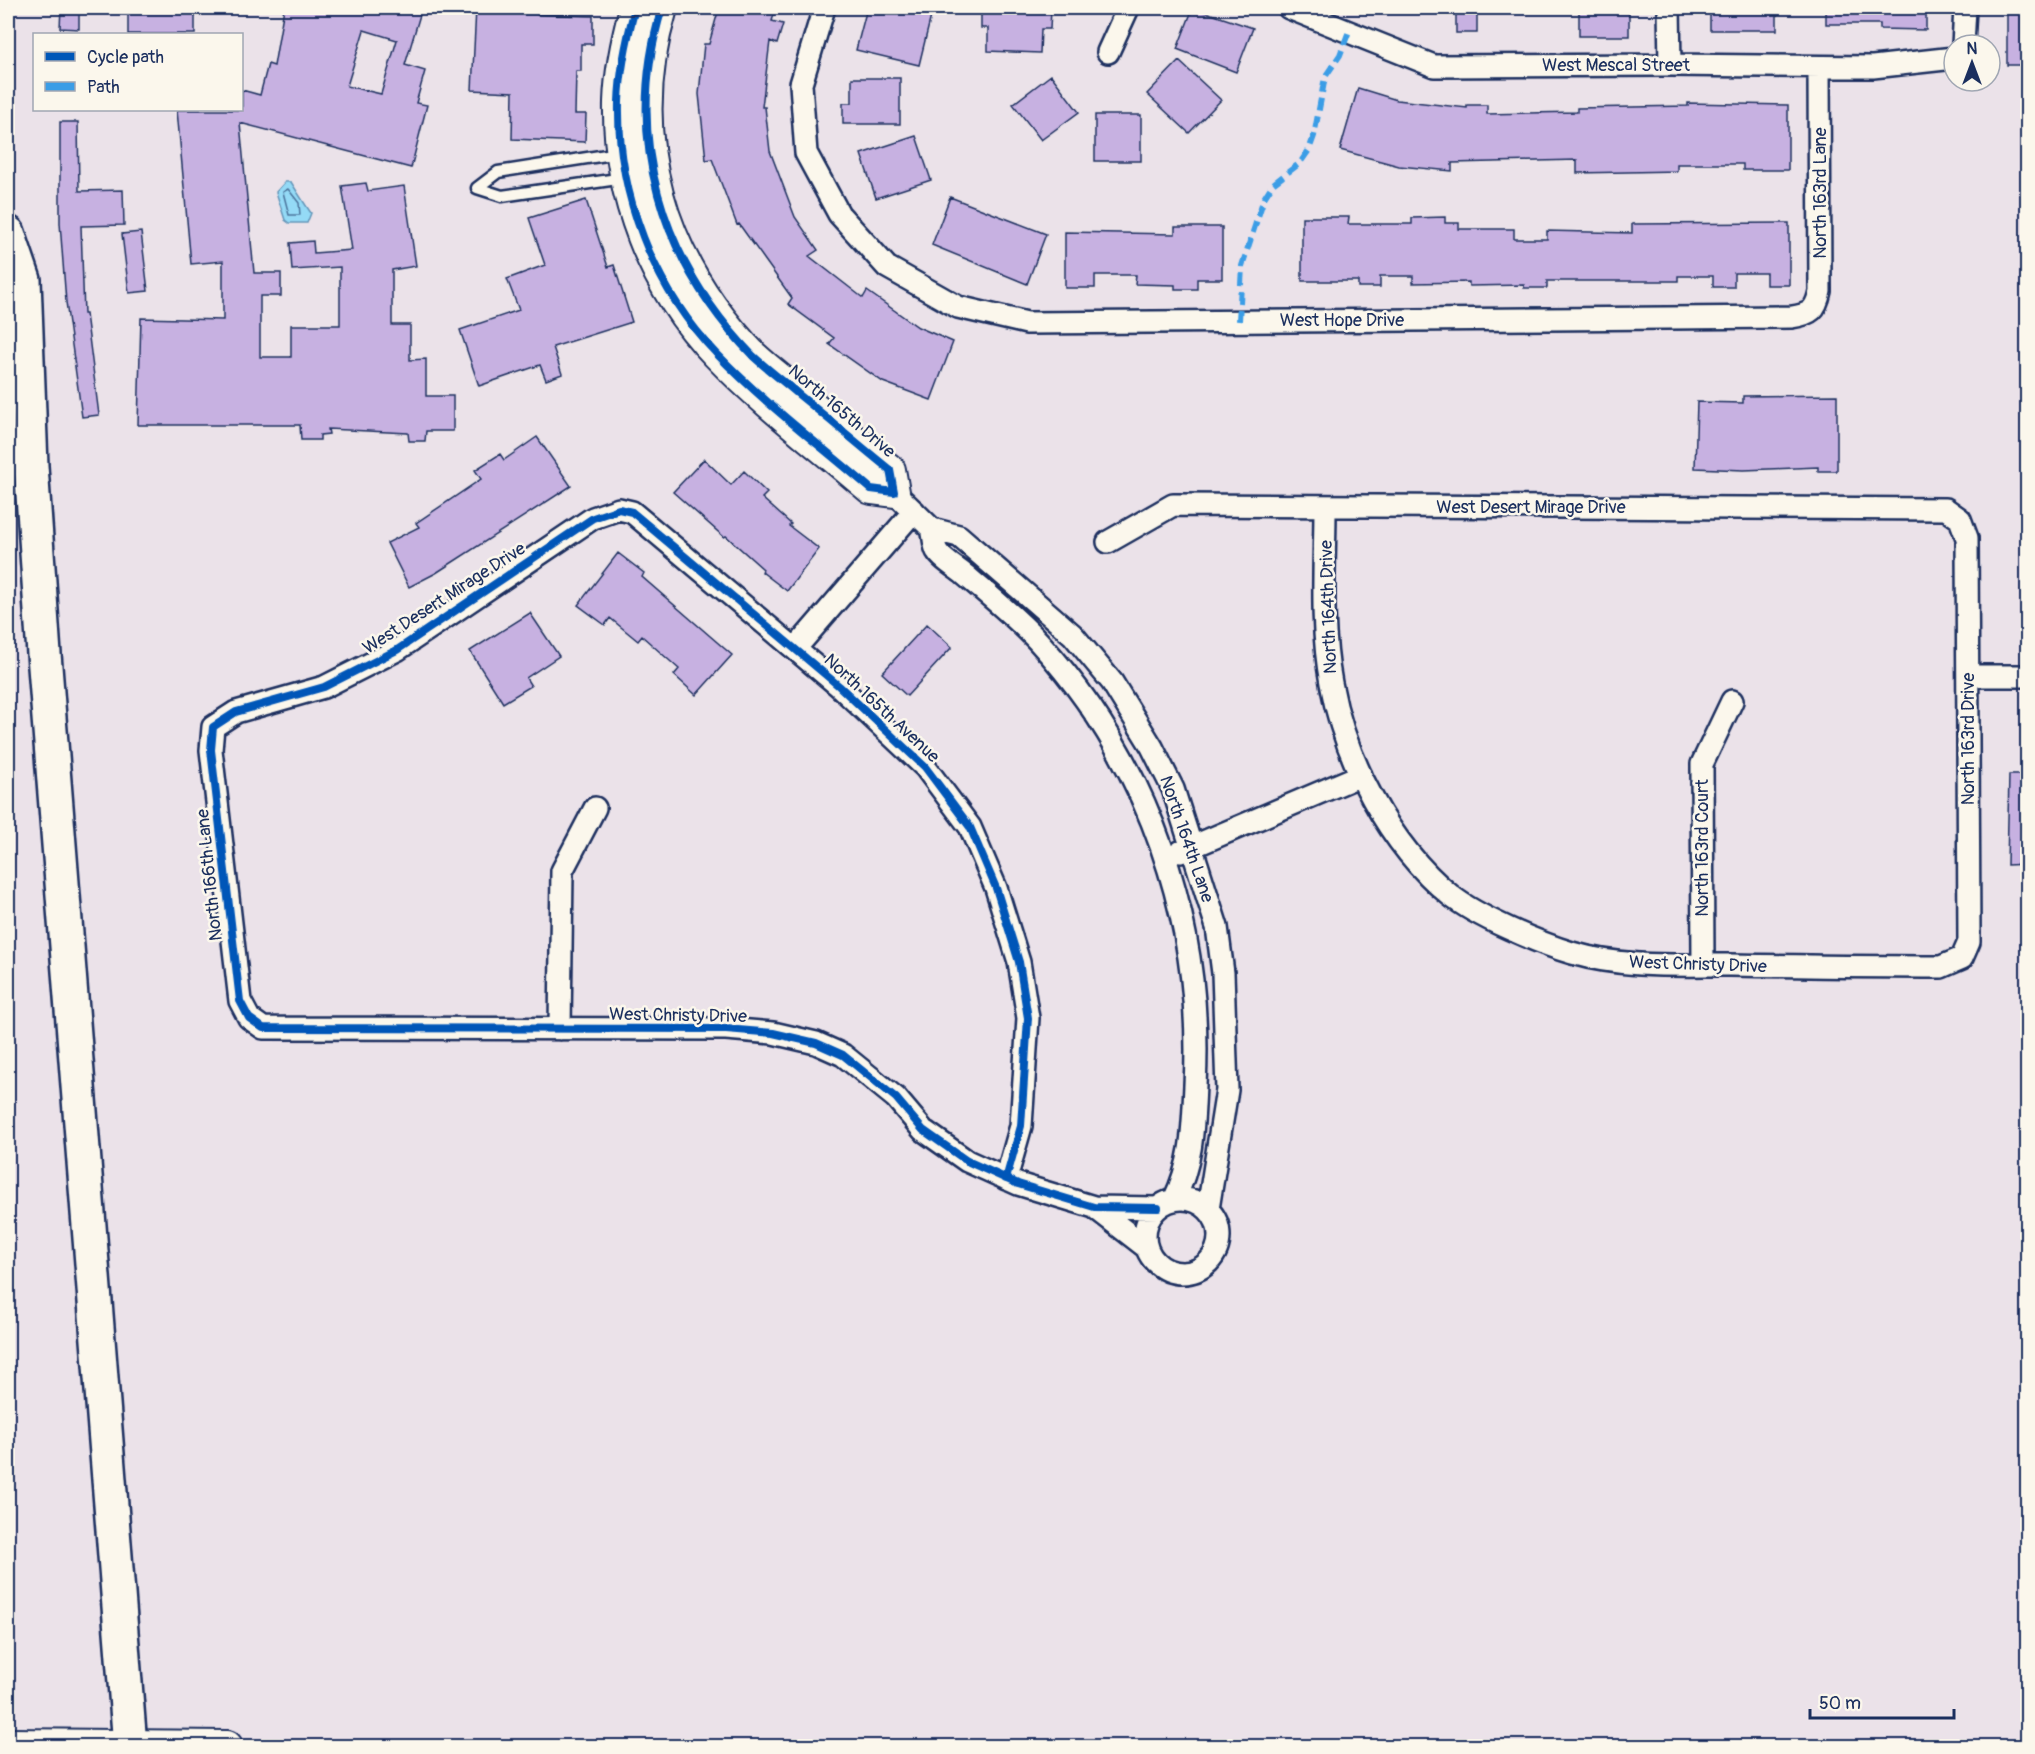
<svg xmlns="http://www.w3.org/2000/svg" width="2035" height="1754" font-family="Pangolin,sans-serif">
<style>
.water{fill:#94daf6;stroke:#6496b9;stroke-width:1.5}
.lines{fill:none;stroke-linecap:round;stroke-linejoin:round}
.shore{stroke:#4b739b;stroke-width:1.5}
.building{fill:#c7b1e1;stroke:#1b2f5e;stroke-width:1.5;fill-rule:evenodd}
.lane-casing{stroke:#1b2f5e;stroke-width:15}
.street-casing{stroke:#1b2f5e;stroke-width:26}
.secondary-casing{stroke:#1b2f5e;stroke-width:34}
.highway-casing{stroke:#1b2f5e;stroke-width:38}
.lane{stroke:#fbf7ec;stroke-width:10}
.street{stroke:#fbf7ec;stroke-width:21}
.secondary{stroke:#fbf7ec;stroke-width:30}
.highway{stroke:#fbf7ec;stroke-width:33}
.quiet{stroke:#3b9de6;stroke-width:6;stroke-dasharray:12 6;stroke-linecap:butt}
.cycleway-casing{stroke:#fbf7ec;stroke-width:11}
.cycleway{stroke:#0057b8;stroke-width:8}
.labels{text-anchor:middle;stroke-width:5;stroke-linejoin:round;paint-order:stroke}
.street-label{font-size:18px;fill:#1b2f5e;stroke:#fbf7ec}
</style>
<rect width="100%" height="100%" fill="#ebe2e9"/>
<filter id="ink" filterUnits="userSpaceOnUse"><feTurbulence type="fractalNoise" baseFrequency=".0167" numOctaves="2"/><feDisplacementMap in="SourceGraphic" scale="12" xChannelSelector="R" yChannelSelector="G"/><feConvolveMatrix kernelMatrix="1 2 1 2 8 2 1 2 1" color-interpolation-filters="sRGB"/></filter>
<g filter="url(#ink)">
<path class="water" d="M285 182H291C298 193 304 203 311 213L307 223H289L285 220 276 192Z"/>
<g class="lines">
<path class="shore" d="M288 189 299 203 300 215H289L283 192Z"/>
</g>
<path class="building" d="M61 8H79V29L60 28Z
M128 8H195V34H128Z
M284 8H422L405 65 425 71 416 103 427 105 411 168 240 123 254 273H281V296H260V357H291V325H340V267L292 270 290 243 313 241 314 253 352 250 342 186 366 183 368 191 404 186 416 266 392 270V325H410V360L426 359V396H453V431H426L425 441H409L408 433 328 429 329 434 320 435V440H301L300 425H138L141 318 223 320V261L191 264 177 110H242V90L260 95 268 64 274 66ZM364 30 397 40 381 94 347 86Z
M476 8H494V13L593 16V44H581V71H576L575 114H586L585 142 512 139 513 92 472 90Z
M719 8H776L772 21 783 24 777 44 770 41 762 107H765L770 151 795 217 818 250 809 256 863 298 867 291 918 327 953 342 931 400 883 382 829 344 834 338 788 304 792 298 739 224 737 225 712 159 706 160 699 94 704 44H709Z
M867 8H933L919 65 856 50Z
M981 8H1051L1050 29H1041L1040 53 988 51V28H981Z
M1193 8 1253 28 1236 72 1177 49Z
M1456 8H1477V33H1456Z
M1579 8H1629V36H1579Z
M1720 8H1777V30H1710V9Z
M1826 8H1926V30L1880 29V24H1826Z
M2007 8H2028V65H2007Z
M1179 61 1221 100 1189 133 1147 94Z
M1051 75 1079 112 1041 140 1013 104Z
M852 78H900V124H843V103H852Z
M1358 88 1397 100 1467 108V105H1487V114L1577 112V108L1688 106V103L1788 105V170H1743V164H1677V171L1577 173V160L1452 163V171L1399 166 1340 150Z
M1095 115H1141V161H1095Z
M60 122H78L79 191 123 190 124 225 81 226 84 314H86L99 415 82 417 66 302 60 223Z
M916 136 931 180 876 198 861 154Z
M950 197 1046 234 1027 284 932 245Z
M586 200 608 267 614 265 632 322 553 347 562 374 546 380 540 365 479 386 460 330 519 310 507 279 545 265 529 218Z
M1302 217H1349L1348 224H1412V218L1445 217V223H1459V229H1514V239H1547V231L1632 233V224L1789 223V285H1766V273H1734V287H1713V276H1678V281H1547V288H1524V285L1469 286V282L1413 283V276H1380V287H1358V281H1302Z
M1175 227H1222V279H1197V289H1175V285L1135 284 1136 275H1095V288H1065V232L1175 234Z
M141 232 148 291 129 293 122 234Z
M1837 395V471H1818V467L1744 470 1695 468 1697 402 1743 403V396Z
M537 437 571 486 436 573 409 587 387 543 419 527 416 523 481 479 475 470 500 454 504 460Z
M704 459 731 485 744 471 767 493 762 498 791 524 789 526 819 549 787 591 762 572 763 569 726 536 724 537 673 492Z
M618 553 644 573 642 577 732 655 696 695 674 675 679 669 642 636 638 641 610 618 605 625 578 605Z
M530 613 559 656 526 678 531 686 503 703 470 651Z
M927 624 952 647 907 696 882 673Z
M2009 775H2028V864L2007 865Z"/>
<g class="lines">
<g class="lane-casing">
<path id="lane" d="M477 188 502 196 624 178
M477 188 498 172 619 153"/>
</g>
<g class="street-casing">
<path id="street" d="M824 8 801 84 806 153 839 214 887 267 958 307 1027 323 1792 317C1811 314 1816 310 1820 291L1819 67
M1289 8 1434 66 1670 65 1873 67 1954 58
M1669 8 1670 65
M1963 45 1965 8
M1108 52 1128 8
M894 492 932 529 959 536 1073 635 1112 682 1152 747 1173 789 1217 927 1223 973 1227 1090 1208 1209
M932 529C934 535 934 546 937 551 942 560 957 568 965 575 990 596 1017 618 1039 642 1149 762 1204 923 1195 1085 1193 1127 1193 1161 1174 1200
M1108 542 1173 505 1946 509 1960 519 1967 538 1969 942 1962 958 1941 967C1870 967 1800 966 1730 965 1678 965 1623 968 1572 953 1539 943 1477 917 1450 895 1389 845 1345 760 1331 683 1320 625 1325 564 1325 506
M795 649 914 511
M1968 676H2028
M1180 852 1361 775
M1703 965 1702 764 1732 701
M560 1029 562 871 595 808
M1006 1179 1021 1126 1028 1018 1019 962 996 888 970 827 925 767 839 686 632 512 619 509 593 518 397 650 324 687 236 712 213 727 211 750 240 1001 249 1018 263 1028 726 1029 773 1033 816 1043 843 1055 896 1098 923 1130 967 1161 1018 1184 1094 1207 1158 1208
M1145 1236a37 37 0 1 1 74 0a37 37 0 1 1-74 0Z
M1094 1207 1147 1248"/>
</g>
<g class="secondary-casing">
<path id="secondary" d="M635 8C627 38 620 70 619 102 617 193 653 288 717 354 764 403 820 445 871 489L894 492 890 470C859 445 829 419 798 394 783 381 767 369 753 356 660 260 623 137 662 8
M8 1744 227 1746"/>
</g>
<g class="highway-casing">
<path id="highway" d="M8 233 24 280 31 466 44 654 130 1746"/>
</g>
<use href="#lane" class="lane"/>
<use href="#street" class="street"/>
<use href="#secondary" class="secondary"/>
<use href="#highway" class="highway"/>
<path class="quiet" d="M1239 321 1242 266 1264 198 1273 184 1300 163 1309 150 1314 136 1325 77 1340 55 1349 31"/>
<g class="cycleway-casing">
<path id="cycleway" d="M635 8C627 38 620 70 619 102 617 193 653 288 717 354 764 403 820 445 871 489L894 492 890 470C859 445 829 419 798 394 783 381 767 369 753 356 660 260 623 137 662 8
M1006 1179 1021 1126 1028 1018 1019 962 996 888 970 827 925 767 839 686 632 512 619 509 593 518 397 650 324 687 236 712 213 727 211 750 240 1001 249 1018 263 1028 726 1029 773 1033 816 1043 843 1055 896 1098 923 1130 967 1161 1018 1184 1094 1207 1158 1208"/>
</g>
<use href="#cycleway" class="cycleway"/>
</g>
</g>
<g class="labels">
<g class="street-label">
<text x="1616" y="71">West Mescal Street</text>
<text transform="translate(1820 193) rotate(-90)" y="6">North 163rd Lane</text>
<text x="1342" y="326">West Hope Drive</text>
<text transform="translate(842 411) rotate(40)" y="6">North 165th Drive</text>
<text x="1531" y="513">West Desert Mirage Drive</text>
<text transform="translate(444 598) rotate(-33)" y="6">West Desert Mirage Drive</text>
<text transform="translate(1328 607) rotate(-92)" y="6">North 164th Drive</text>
<text transform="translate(882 708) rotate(43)" y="6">North 165th Avenue</text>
<text transform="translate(1968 739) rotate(-90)" y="6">North 163rd Drive</text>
<text transform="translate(1187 839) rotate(71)" y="6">North 164th Lane</text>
<text transform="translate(1702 848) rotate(-90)" y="6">North 163rd Court</text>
<text transform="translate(209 875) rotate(-96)" y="6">North 166th Lane</text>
<text transform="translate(1698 964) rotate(2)" y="6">West Christy Drive</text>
<text transform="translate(678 1015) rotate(1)" y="6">West Christy Drive</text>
</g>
</g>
<rect width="2035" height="1754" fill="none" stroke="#fbf7ec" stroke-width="30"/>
<rect x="15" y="15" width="2005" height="1724" fill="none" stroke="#1b2f5e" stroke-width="2" filter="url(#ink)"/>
<rect x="33" y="33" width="210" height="78" fill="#fbf7ec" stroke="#a1a7b3" stroke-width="1.5"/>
<rect x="45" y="52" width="30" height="9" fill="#0057b8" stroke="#a1a7b3" stroke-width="1.5"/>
<text x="87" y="63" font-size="18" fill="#1b2f5e">Cycle path</text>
<rect x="45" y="82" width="30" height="9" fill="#3b9de6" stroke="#a1a7b3" stroke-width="1.5"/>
<text x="87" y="93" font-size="18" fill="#1b2f5e">Path</text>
<g transform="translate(1972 63)"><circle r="28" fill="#fbf7ec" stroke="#a1a7b3" stroke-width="1.5"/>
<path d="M0-4.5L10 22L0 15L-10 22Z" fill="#1b2f5e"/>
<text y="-9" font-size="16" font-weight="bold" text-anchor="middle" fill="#1b2f5e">N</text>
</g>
<path d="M1810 1709v9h144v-9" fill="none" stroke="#1b2f5e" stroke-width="3"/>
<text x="1819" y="1709" font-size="18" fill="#1b2f5e" stroke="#fbf7ec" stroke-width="4.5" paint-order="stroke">50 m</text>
</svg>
